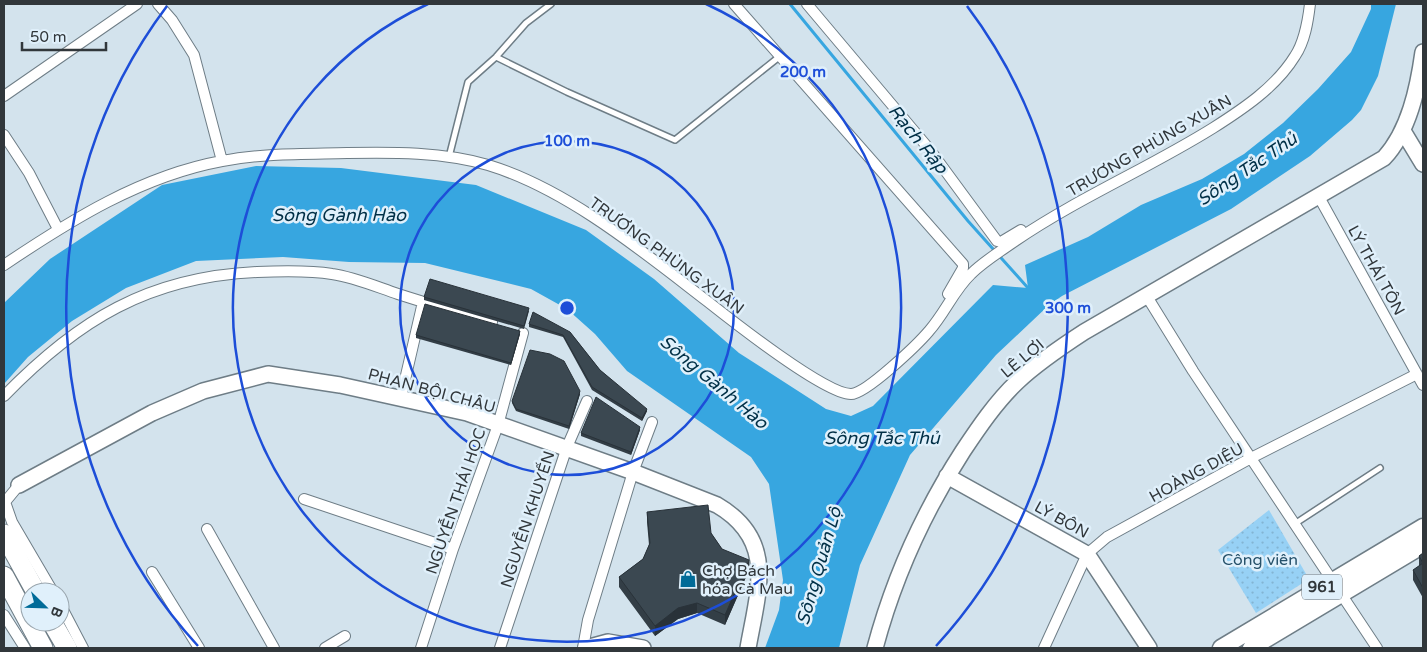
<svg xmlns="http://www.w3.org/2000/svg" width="1427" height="652" font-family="'Varela Round',sans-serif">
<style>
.grass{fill:url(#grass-dots)}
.water{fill:#37a6e0}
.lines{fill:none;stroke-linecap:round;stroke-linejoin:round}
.stream{stroke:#37a6e0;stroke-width:3}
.lane-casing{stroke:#6e7d86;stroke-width:8}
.street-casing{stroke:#6e7d86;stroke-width:12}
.secondary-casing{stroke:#6e7d86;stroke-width:18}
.primary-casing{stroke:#6e7d86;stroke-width:19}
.highway-casing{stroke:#6e7d86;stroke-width:21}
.lane{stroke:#fff;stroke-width:5}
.street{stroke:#fff;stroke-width:10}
.secondary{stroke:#fff;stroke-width:15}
.primary{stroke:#fff;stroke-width:16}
.highway{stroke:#fff;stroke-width:19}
.wall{fill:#333e46}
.shaded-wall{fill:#293239}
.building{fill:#3b4851;stroke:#293239}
.ring{fill:none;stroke:#1d4ed8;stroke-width:2.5}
.labels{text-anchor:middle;stroke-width:5;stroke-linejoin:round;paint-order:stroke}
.shield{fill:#e0f0fb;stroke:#666e75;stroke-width:1}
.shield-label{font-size:15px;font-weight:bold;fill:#31373b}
.street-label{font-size:16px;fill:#31373b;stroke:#e0f0fb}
.park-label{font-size:16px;fill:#26516a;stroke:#e0f0fb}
.poi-label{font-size:16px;fill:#31373b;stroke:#e0f0fb;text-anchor:start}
.water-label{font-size:18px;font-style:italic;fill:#002f46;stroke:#e0f0fb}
.centre{fill:#1d4ed8;stroke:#e0f0fb;stroke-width:2.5}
.ring-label{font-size:15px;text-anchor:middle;font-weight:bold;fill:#1d4ed8;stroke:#e0f0fb;stroke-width:5;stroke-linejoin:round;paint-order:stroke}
</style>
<defs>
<pattern id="grass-dots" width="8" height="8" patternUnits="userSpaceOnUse" patternTransform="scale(1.25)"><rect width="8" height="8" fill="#97d1f5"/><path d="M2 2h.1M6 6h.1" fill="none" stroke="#83b4d3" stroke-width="1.8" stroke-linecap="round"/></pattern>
</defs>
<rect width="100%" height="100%" fill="#d3e3ed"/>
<path class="grass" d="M1269 510 1309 579 1256 613 1218 550Z"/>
<path class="water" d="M1371 4H1396L1378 76 1361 110 1352 120 1310 156 1231 209 1062 296 1049 305 996 355 910 455 860 565 839 648H765L779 610 783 580 769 484 751 457 627 371 595 334 567 309 531 289 425 263 349 262 283 257 196 261 126 288 72 321 28 357 4 384V303L50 259 162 185 256 166 341 168 476 185 586 230 654 279 739 353 826 409 851 416 873 406 993 285 1028 288 1025 265 1088 237 1141 205 1202 179 1244 154 1283 123 1318 89 1351 52 1371 9Z"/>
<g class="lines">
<path class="stream" d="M790 4 968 221 1028 288"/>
<g class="lane-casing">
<path id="lane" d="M496 57 567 92 675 140 779 57
M449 157 468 82 496 57 526 23 551 4
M1296 523 1380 468"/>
</g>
<g class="street-casing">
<path id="street" d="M158 4 172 20 194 55 222 161
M734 4 963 264V268L948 294
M807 4 930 150 997 241 1001 242 1021 230
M4 96 137 4
M4 135 29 173 58 229
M1319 197 1423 385
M4 265C71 220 141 176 222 161 263 153 306 154 347 153 392 152 444 152 488 165 567 189 642 251 707 301 731 320 825 394 851 394 866 394 918 344 929 331 945 313 954 290 971 274 984 261 1001 251 1015 241 1078 198 1149 168 1213 128 1243 109 1276 87 1295 56 1305 41 1308 21 1310 4
M1146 295 1193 371 1377 648
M4 396C78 320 148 277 257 272 281 271 308 270 332 274 354 277 377 287 398 294 429 304 460 313 492 322
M401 397 423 302
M19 485 5 502 12 522 53 592
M304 499 453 549
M207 529 274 648
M152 572 199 648
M60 604 83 648
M4 615 25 648
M325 648 345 636
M421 648 453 549 498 425 523 333
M500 648 567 447 587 401
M583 648 588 620 633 472 652 422
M1044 648 1087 554 1107 537 1251 458 1417 374"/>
</g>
<g class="secondary-casing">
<path id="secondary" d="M1403 131 1423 164
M947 476 1087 554 1149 648
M19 485 152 413 203 391 268 374 340 385 467 413 633 472 717 505C777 540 758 591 748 648
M586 648 608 642 643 648
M875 648C894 577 923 513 963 451 979 427 996 402 1017 382 1037 363 1061 347 1084 332L1384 158C1409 131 1418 88 1423 52"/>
</g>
<g class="primary-casing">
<path id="primary" d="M1221 648 1423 527
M1251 648 1423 545"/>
</g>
<g class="highway-casing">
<path id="highway" d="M4 534 36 592
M4 576 43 648
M52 622 67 648"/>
</g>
<use href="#lane" class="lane"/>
<use href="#street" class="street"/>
<use href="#secondary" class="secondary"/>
<use href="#primary" class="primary"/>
<use href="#highway" class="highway"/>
</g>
<path class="wall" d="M424 297 529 311 524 329 424 300Z
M529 324 570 332 600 370 647 411 642 421 592 390 563 337 529 327Z
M520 334 511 365 416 338V335Z
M580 394 569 429 516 411 512 403V401Z
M640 430 631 455 581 436V433Z
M647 512 711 533 722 549 749 570 725 625 697 613 678 619 655 636 619 587V577L643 559 649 545 647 522Z
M1423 553V598L1413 580V570L1419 566V556Z"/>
<path class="shaded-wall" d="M520 331V334L511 365V363Z
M580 391V394L569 429V426Z
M647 409V411L642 421V418Z
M640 427V430L631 455V452Z
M749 560V570L725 625V615Z
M697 603V613L678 619 655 636V626L678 608Z"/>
<path class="building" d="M430 279 529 308 524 326 424 297Z
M425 304 520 331 511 363 416 335Z
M533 312 570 332 600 370 647 409 642 418 592 387 563 335 529 324Z
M530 350 550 354 564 361 580 391 569 426 516 409 512 401Z
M596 397 640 427 631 452 581 433Z
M708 505 711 533 722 549 749 560 725 615 697 603 678 608 655 626 619 577 643 559 650 543 647 512Z
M1423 553V563L1419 556Z
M1423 563V588L1413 570Z"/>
<g class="ring">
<circle cx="567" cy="308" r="167"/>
<path d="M706 4A334 334 0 1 1 428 4"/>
<path d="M198 646A501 501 0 0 1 167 6M967 6A501 501 0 0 1 936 646"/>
</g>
<defs>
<g id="shop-bare" transform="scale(1.35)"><path d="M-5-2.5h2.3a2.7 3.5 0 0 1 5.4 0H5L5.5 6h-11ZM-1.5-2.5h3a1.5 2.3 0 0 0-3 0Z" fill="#016b98" stroke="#e0f0fb" stroke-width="2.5" paint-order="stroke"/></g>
</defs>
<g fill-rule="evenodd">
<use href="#shop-bare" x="688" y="579"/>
</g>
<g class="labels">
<rect class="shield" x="1302" y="574.5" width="40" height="25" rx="4"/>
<g class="shield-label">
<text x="1322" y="592">961</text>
</g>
<g class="street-label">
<text transform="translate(1149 145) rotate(-30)" y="6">TRƯƠNG PHÙNG XUÂN</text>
<text transform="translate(667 255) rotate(36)" y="6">TRƯƠNG PHÙNG XUÂN</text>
<text transform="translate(1377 270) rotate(61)" y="6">LÝ THÁI TÔN</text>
<text transform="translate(1022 358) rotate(-40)" y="6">LÊ LỢI</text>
<text transform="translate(432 390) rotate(15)" y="6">PHAN BỘI CHÂU</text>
<text transform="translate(1196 472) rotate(-29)" y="6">HOÀNG DIỆU</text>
<text transform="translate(455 501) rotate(-71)" y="6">NGUYỄN THÁI HỌC</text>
<text transform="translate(527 519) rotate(-72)" y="6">NGUYỄN KHUYẾN</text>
<text transform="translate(1062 519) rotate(29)" y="6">LÝ BÔN</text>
</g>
<g class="park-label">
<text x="1260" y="565">Công viên</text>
</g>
<g class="poi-label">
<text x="702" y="576">Chợ Bách<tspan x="702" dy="18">hóa Cà Mau</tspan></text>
</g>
<g class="water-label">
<text transform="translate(918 139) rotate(51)" y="6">Rạch Rập</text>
<text transform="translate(1247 169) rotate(-34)" y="6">Sông Tắc Thủ</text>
<text x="339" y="221">Sông Gành Hào</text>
<text transform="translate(714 382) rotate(40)" y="6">Sông Gành Hào</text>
<text x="882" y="444">Sông Tắc Thủ</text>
<text transform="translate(819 566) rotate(-74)" y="6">Sông Quản Lộ</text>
</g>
</g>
<circle cx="567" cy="308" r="8" class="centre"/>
<g class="ring-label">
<text x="803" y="77">200 m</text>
<text x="567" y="146">100 m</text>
<text x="1068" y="313">300 m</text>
</g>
<rect width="1427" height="652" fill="none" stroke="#31373b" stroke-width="10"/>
<g transform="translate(45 607) rotate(113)"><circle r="24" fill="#e0f0fb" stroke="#9aa6ae"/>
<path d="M0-4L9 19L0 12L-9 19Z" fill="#016b98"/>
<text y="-8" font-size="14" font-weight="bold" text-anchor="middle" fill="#31373b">B</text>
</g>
<path d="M22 42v8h84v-8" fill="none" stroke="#31373b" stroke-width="2.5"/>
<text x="30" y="42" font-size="15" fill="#31373b" stroke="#e0f0fb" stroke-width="4" paint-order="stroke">50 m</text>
</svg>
